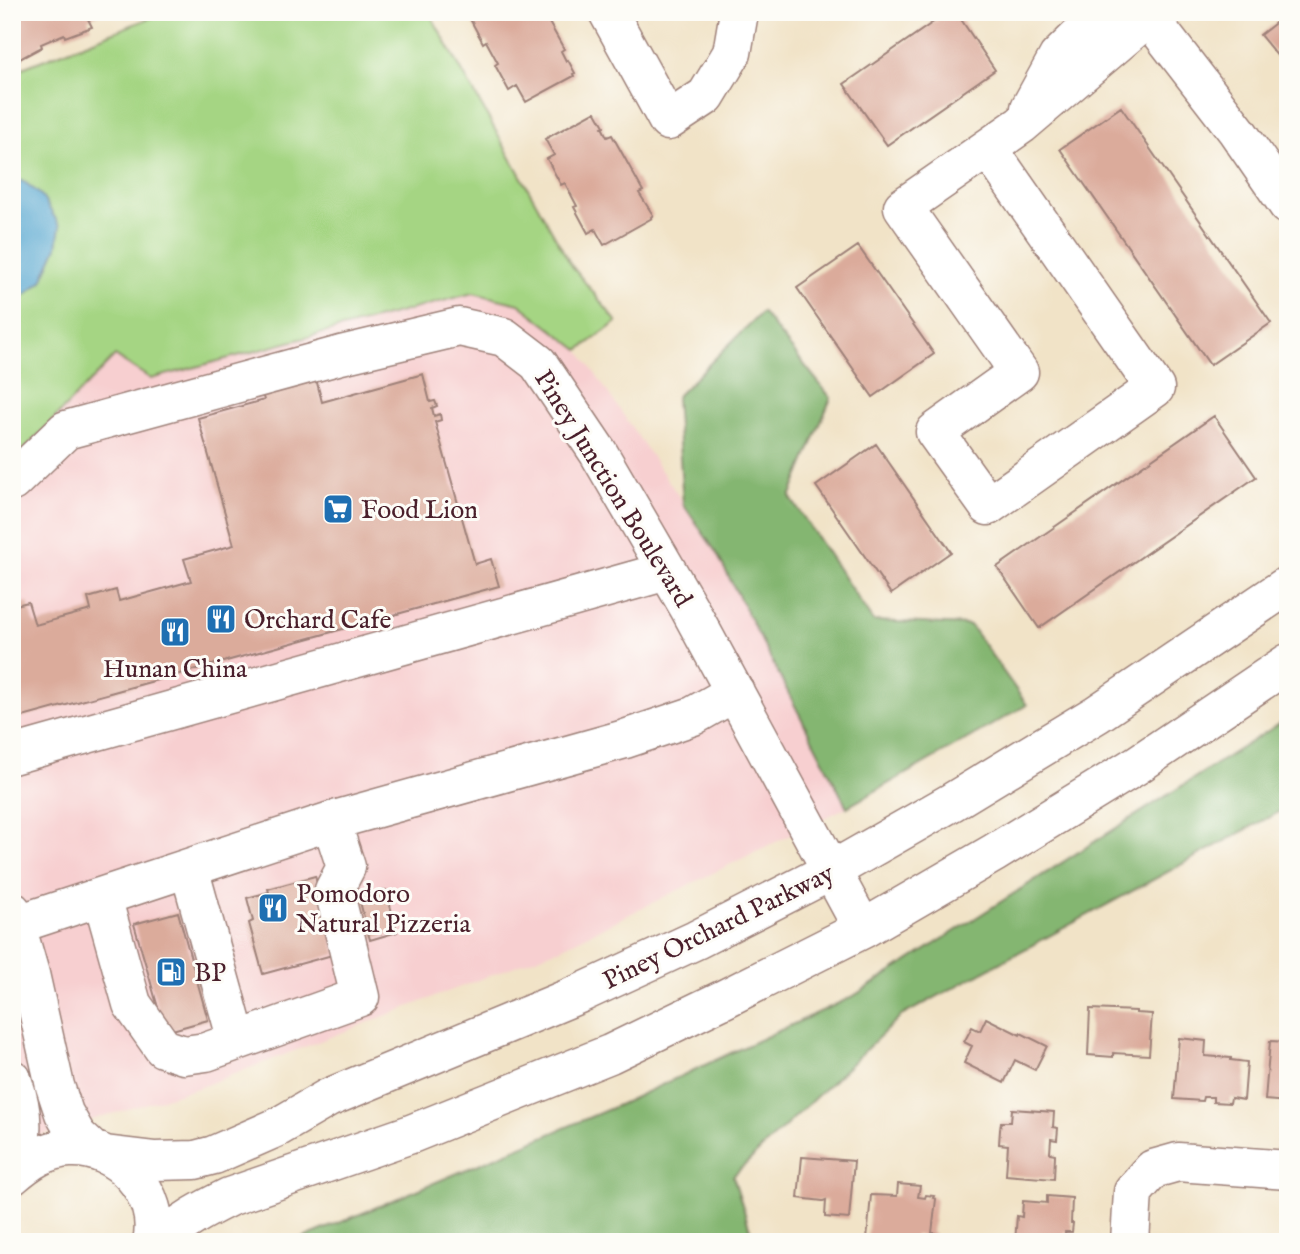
<svg xmlns="http://www.w3.org/2000/svg" width="1300" height="1254" font-family="'IM FELL English',serif">
<style>
.built{fill:#f7cfd0}
.green{fill:#a5d583;stroke:#787a57;stroke-width:2}
.forest{fill:#84b671;stroke:#676a4e;stroke-width:2}
.water{fill:#58a8d2;stroke:#51647e;stroke-width:2}
.building{fill:#dbab9b}
.lines{fill:none;stroke-linecap:round;stroke-linejoin:round}
.minor-casing{stroke:#9e8179;stroke-width:41}
.minor{stroke:#fff;stroke-width:38}
.labels{text-anchor:middle;stroke-width:6;stroke-linejoin:round;paint-order:stroke}
.street-label{font-size:26px;fill:#4a1f2b;stroke:#fdfcf7}
.poi-label{font-size:26px;fill:#4a1f2b;stroke:#fdfcf7;text-anchor:start}
</style>
<rect width="100%" height="100%" fill="#fdfcf7"/>
<filter id="ink" filterUnits="userSpaceOnUse"><feTurbulence type="fractalNoise" baseFrequency=".0143" numOctaves="2"/><feDisplacementMap in="SourceGraphic" scale="14" xChannelSelector="R" yChannelSelector="G"/><feConvolveMatrix kernelMatrix="1 2 1 2 8 2 1 2 1" color-interpolation-filters="sRGB"/></filter>
<filter id="wash" filterUnits="userSpaceOnUse"><feTurbulence type="fractalNoise" baseFrequency=".00686" numOctaves="4" result="noise"/><feDisplacementMap in="SourceGraphic" scale="28" xChannelSelector="R" yChannelSelector="G"/><feGaussianBlur stdDeviation="1.57" result="paint"/><feColorMatrix in="noise" values="0 0 0 0 0 0 0 0 0 0 0 0 0 0 0 0 0 1.4 0 .05"/><feComposite in="paint" operator="in"/></filter>
<g filter="url(#wash)">
<rect width="100%" height="100%" fill="#f1e3c7"/>
<path class="built" d="M473 293 519 304 579 350 716 551 847 807 559 949 198 1088 12 1144V462L115 356 151 379Z"/>
<path class="green" d="M165 12H429L571 265 617 322 579 350 519 304 473 293 151 379 115 356 12 462V72Z"/>
<path class="forest" d="M762 312 831 398 790 497 873 621 970 625 1027 705 847 807 716 552 683 504 676 397Z
M1288 718V807L901 1016 733 1176 754 1242H294L614 1107 852 997Z"/>
<path class="water" d="M12 177 26 183 41 195 60 226 57 247 42 281 25 295 12 299Z"/>
<g id="blocks">
<path class="building" d="M12 12H104L88 19 92 27 65 37 64 34 41 44 42 47 16 61 12 51Z
M476 12H543L564 49 561 51 566 61 568 60 575 73 573 74 574 76 526 102 517 86 509 91 495 65 498 63 486 41 483 43 469 17Z
M948 12H956L995 70 887 145 844 84Z
M1288 13V69L1260 35Z
M1121 107 1271 323 1210 365 1060 149Z
M594 112H596L604 126 602 127 607 137 612 135 643 191 639 193 653 215 651 217 652 218 604 245 595 229 588 233 574 207 577 206 565 183 561 185 547 159 554 155 545 139Z
M858 246 934 354 873 397 797 288Z
M423 374 430 402 435 401 437 406 432 408 434 416 440 414 441 420 435 422 475 564 491 559 499 586 12 720V606L28 602 35 625 91 610 88 598 116 590 119 601 191 581 184 559 234 545 198 418 264 400 261 390 315 375 322 402Z
M1214 416 1256 477 1039 628 997 567Z
M876 444 951 552 891 594 816 486Z
M315 876 336 954 263 974 249 923 253 921 247 898 269 892 268 889Z
M386 890 397 932 370 940 359 898Z
M178 912 208 1020 165 1032 134 924Z
M1090 1009 1136 1011V1013L1152 1014 1149 1055 1113 1053V1057L1088 1055Z
M986 1018 1020 1035 1021 1033 1047 1046 1035 1070 1015 1060 1004 1083 964 1063 972 1046 964 1042 972 1027 980 1031Z
M1179 1038 1206 1041 1205 1056 1231 1058V1060L1247 1062 1244 1100 1231 1098 1230 1103 1213 1102V1097H1203L1202 1101 1174 1099Z
M1270 1041 1288 1042V1102L1265 1100Z
M1012 1109 1054 1112 1053 1127 1058 1128 1057 1140 1051 1139 1050 1153 1055 1154 1054 1179 1006 1175 1008 1145 999 1144 1000 1130 1001 1122H1011Z
M802 1157 854 1161 849 1219 825 1217 826 1200 823 1201 798 1198Z
M898 1184 920 1186 918 1197 925 1198 926 1195 934 1196 933 1198 936 1199 932 1233H935L934 1237 915 1235V1239L895 1237V1242L867 1239 871 1195 897 1196Z
M1047 1196 1072 1198 1071 1223H1073L1072 1232H1065L1064 1242H1015L1017 1216 1022 1217 1023 1201 1047 1203Z"/>
</g>
</g>
<g filter="url(#ink)">
<use href="#blocks" fill-opacity="0" stroke="#9e8179" stroke-width="2"/>
<g class="lines">
<g class="minor-casing">
<path id="minor" d="M608 12 668 121 706 96 732 53 739 12
M1145 12 1237 131 1288 205
M1030 108 1058 57 1104 12
M988 148 1155 388 988 506 935 432 1019 372 903 207 1021 125 1154 12
M12 482 66 430 341 355 459 327 504 337 538 363 598 452 689 608 863 929
M12 755 667 571
M189 868 237 1041
M102 897 132 1004 163 1048 184 1055 206 1052 360 997 334 890 346 867 331 821
M12 911 30 974 55 1086 64 1113 77 1136 92 1150
M12 926 331 821 625 739 693 716 735 692
M12 1079C26 1117 23 1138 12 1176
M105 1155 155 1161 195 1160 214 1155 278 1127 328 1098 579 994 696 940 831 871 952 802 1097 714 1288 585
M12 1176C29 1161 47 1149 70 1148 118 1145 163 1194 152 1242
M161 1242C179 1222 205 1209 229 1197L411 1134 610 1054 724 999 863 929 994 853 1137 765 1288 663
M1130 1242 1133 1192 1153 1169 1178 1162 1288 1170"/>
</g>
<use href="#minor" class="minor"/>
</g>
</g>
<defs>
<g id="supermarket-square" transform="scale(1.575)"><rect x="-9" y="-9" width="18" height="18" rx="4" fill="#1f6fb2" stroke="#fdfcf7"/><path d="M-6-5.5h2.5l.6 2H6L4.5 2H-2.5L-4.4-4H-6ZM-1.5 3.2a1.3 1.3 0 1 0 .1 0ZM3 3.2a1.3 1.3 0 1 0 .1 0Z" fill="#fff"/></g>
<g id="restaurant-square" transform="scale(1.575)"><rect x="-9" y="-9" width="18" height="18" rx="4" fill="#1f6fb2" stroke="#fdfcf7"/><path d="M-5-6h1v4h1v-4h1v4h1v-4h1v5L-1.5 .5V6h-2V.5L-5-1ZM5-6V6H3V1.5H1.5Q1.5-4 5-6Z" fill="#fff"/></g>
<g id="fuel-square" transform="scale(1.575)"><rect x="-9" y="-9" width="18" height="18" rx="4" fill="#1f6fb2" stroke="#fdfcf7"/><path d="M-5.5-6h7V0h2V4h1.3V-2.5L3-4.5l.8-.8L6-3V5H2.5V1h-1V6h-7ZM-4.2-4.7v3.2H.2V-4.7Z" fill="#fff"/></g>
</defs>
<g fill-rule="evenodd">
<use href="#supermarket-square" x="338" y="509"/>
<use href="#restaurant-square" x="221" y="619"/>
<use href="#restaurant-square" x="175" y="632"/>
<use href="#restaurant-square" x="273" y="908"/>
<use href="#fuel-square" x="171" y="972"/>
</g>
<g class="labels">
<g class="street-label">
<text transform="translate(614 488) rotate(58)" y="9">Piney Junction Boulevard</text>
<text transform="translate(718 926) rotate(-26)" y="9">Piney Orchard Parkway</text>
</g>
<g class="poi-label">
<text x="361" y="518">Food Lion</text>
<text x="244" y="628">Orchard Cafe</text>
<text x="175" y="677" text-anchor="middle">Hunan China</text>
<text x="296" y="902">Pomodoro<tspan x="296" dy="30">Natural Pizzeria</tspan></text>
<text x="194" y="981">BP</text>
</g>
</g>
<rect width="1300" height="1254" fill="none" stroke="#fdfcf7" stroke-width="42"/>
</svg>
